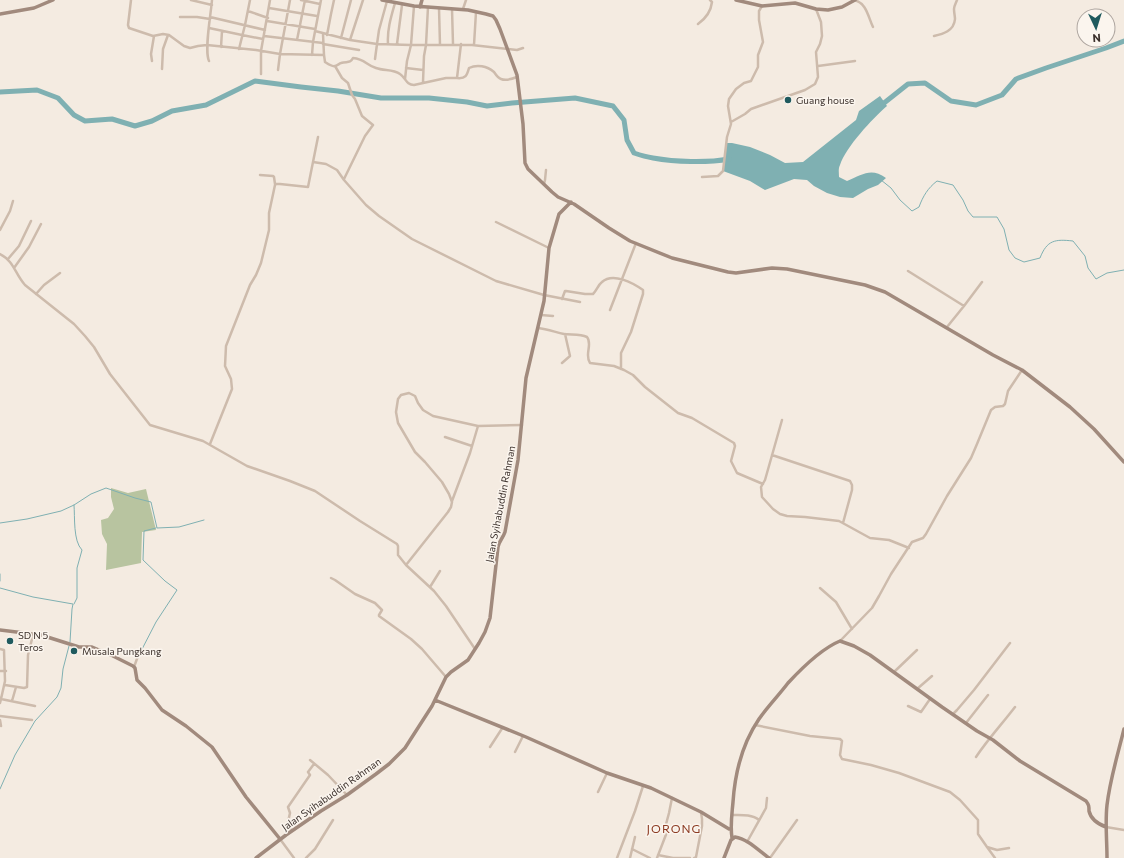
<svg xmlns="http://www.w3.org/2000/svg" width="1124" height="858" font-family="Commissioner,sans-serif">
<style>
.green{fill:#b8c4a0}
.water{fill:#7fb0b2}
.lines{fill:none;stroke-linecap:round;stroke-linejoin:round}
.stream{stroke:#7fb0b2;stroke-width:1}
.river{stroke:#7fb0b2;stroke-width:5}
.street{stroke:#cdbbac;stroke-width:2.5}
.secondary{stroke:#a18a7d;stroke-width:3.5}
.poi-dot{fill:#1f5a5e;stroke:#fbf5ee;stroke-width:1.5}
.labels{text-anchor:middle;stroke-width:3;stroke-linejoin:round;paint-order:stroke}
.poi-label{font-size:10px;fill:#3b302b;stroke:#fbf5ee;text-anchor:start}
.street-label{font-size:10px;fill:#3b302b;stroke:#fbf5ee}
.quarter-label{font-size:12px;letter-spacing:1px;fill:#8c3b22;stroke:#fbf5ee}
</style>
<rect width="100%" height="100%" fill="#f4ebe1"/>
<path class="green" d="M111 488 128 493 146 489 156 530 142 532 141 563 106 570 107 544 102 534 101 520 108 518 114 509 111 497Z"/>
<path class="water" d="M880 96 887 106C872 119 846 147 840 165 838 169 839 173 839 177L847 181C862 175 871 167 886 178L878 185 868 189 853 198 840 197 827 193 814 186 807 180 794 179 765 190 750 181 723 171 726 143H732L750 147 770 155 785 163 803 162 856 120 859 111Z"/>
<g class="lines">
<path class="stream" d="M881 180 891 188 900 200 912 211 919 207C923 196 928 188 937 181L953 185 963 200 968 211 973 217H997L1004 229 1009 250 1015 258 1024 262 1040 258C1047 240 1055 239 1073 241L1085 256 1088 268 1096 279 1107 273 1124 270
M0 523 27 519 61 511 74 505 91 494 106 488 135 498 151 502 157 528 179 527 204 520
M0 574V581
M0 588 33 597 73 604 72 609 70 642
M74 604 77 598V568L82 550C73 541 75 517 74 505
M139 655 156 622 177 590 165 581 143 560 144 531 156 528
M0 789 15 755 35 721 57 697 61 688 63 669 69 646"/>
<path class="river" d="M0 92 37 90 58 98 74 115 85 121 112 119 135 126 152 121 172 111 206 105 255 81 301 87 338 91 381 98H429L467 102 487 106 512 103 575 98 613 106 624 120 627 140 634 153C640 155 647 157 653 158 675 162 707 163 729 159
M879 107 908 84 925 83 951 101 976 105 1002 95 1016 79 1046 68 1106 48 1124 41"/>
<path class="street" d="M131 0 128 25 129 28 153 36 163 34 169 35 184 46 190 48 198 46 207 45 256 50 280 54 324 55 323 34
M191 0 212 5
M301 0 320 4
M854 0C867 3 868 17 873 27
M387 1 379 30 377 44 411 45 414 6
M269 8 317 16
M439 8 440 45
M452 9 453 44
M463 9 466 0
M248 11 268 18
M180 17H197L210 19
M210 17 265 30
M267 21 315 29
M698 24C705 19 711 11 712 2L710 0
M209 28 242 35 263 39
M315 31 350 40 377 44 375 59
M327 35 331 14 334 0
M264 36 323 43
M934 36C943 34 954 31 955 19 955 16 954 13 954 9 954 6 956 3 957 0
M341 38 351 0
M297 40 305 0
M350 40 363 0
M323 44 359 50
M388 44C387 30 391 17 395 3
M397 44 402 5
M474 45 476 12
M221 47 222 31
M239 49 245 25 250 0
M312 55 313 42 321 0
M324 55 325 62C328 64 332 67 335 66 337 66 340 63 341 63 347 61 350 64 353 58 365 59 366 65 376 68 384 71 393 69 400 74 406 78 406 85 414 85L446 78H457L461 44
M152 61 151 54 154 36
M209 61C204 50 211 14 212 0
M335 66 342 78 348 83 352 95 355 99 362 116 373 125 365 136 344 179
M818 66 855 61
M406 68 423 70
M162 69 163 49 168 35
M278 70 280 54 290 0
M261 74V51L270 0
M457 78C466 79 467 75 469 68 477 64 487 66 494 72 496 75 498 78 501 79 506 81 512 79 517 77
M405 79 407 61 411 45H472L517 50 523 48
M423 82 424 56 426 45 428 7
M731 122 745 114 751 109 805 90 815 84 818 77 816 52 820 44 822 36 821 22 816 9
M313 162 318 137
M260 175 273 176 274 177 275 184
M702 177 718 176 723 171 727 137 731 124 728 106 729 99 736 89 744 83 751 81 758 67V55L763 42 759 20V11L762 6
M544 184 545 180 546 170
M496 222 549 248
M0 230 10 211 13 201
M0 254C14 261 15 274 25 285L74 324 85 336 94 347 110 374 150 425 203 441 247 466 290 481 315 491 360 521 397 544 398 546V555L406 565
M8 259 19 246 31 221
M14 268 29 247 41 224
M908 271 964 306
M36 294 44 285 60 273
M562 299 565 291H566L585 294H593C597 290 598 285 602 282 613 272 633 283 643 290V294L631 332 621 353V369
M610 310 636 243
M541 315 553 316
M947 327 964 306 982 282
M538 328C547 329 555 332 564 334 572 335 580 334 587 337 593 344 584 355 590 363L614 366 624 370 633 375 645 387 678 413 692 418 734 443 735 446 731 461 737 473 763 484
M562 363 570 356 565 334
M782 420 765 480 761 487 762 497 773 509 780 514 787 516 805 517 839 521 870 538 889 540 909 548
M445 437 472 446
M210 444 232 389 231 379 225 366 226 346 250 285 256 275 261 263 269 230V213L275 185 276 184H280L308 187 313 162 326 164 337 170 344 180 366 205 379 216 412 239 496 281 544 295 580 302
M772 455 850 481 852 485V490L843 523
M452 501 470 453 478 426
M331 578 335 580 355 594 375 603 382 610 379 615V616L411 639 422 649 446 677
M430 587 440 571
M820 588 836 602 852 629
M840 641 872 608 879 596 891 574 912 542 923 538 926 534 947 496 971 458 977 444 991 410 995 407 1003 406 1005 404 1008 391 1022 370
M0 649 4 650 5 681 1 699 0 698
M475 649 446 606 434 591 406 565 448 512 451 507 452 502 449 494 442 482 425 462 415 452 398 423 396 412 398 399 401 395 409 393 415 396 418 403 423 410 433 416 478 426 522 425
M134 667 138 656
M0 671H6
M894 672 917 650
M5 685 24 688 27 687 28 655 33 635
M917 689 932 676
M12 701 16 687
M0 703 1 699 35 706
M908 706 921 712 930 699
M953 714 957 710 974 690 1010 643
M0 716 32 720
M0 720 1 726
M966 723 988 695
M755 725 810 736 840 739 842 741 840 755 842 759 871 765 899 773 950 792 960 800 978 820V834L987 847 997 850 1009 848
M490 747 503 727
M515 752 523 736
M976 757C988 739 1002 724 1015 707
M310 760 328 775 347 795
M598 792 607 773
M732 815C741 815 752 814 759 820
M1106 827 1124 830
M292 831 289 826 288 822 290 813 288 807 310 775 308 772 314 764
M280 839 294 858
M747 842 766 808 767 798
M987 847 995 858
M632 849 650 858
M658 855 673 858H690
M306 858 315 849 333 820
M617 858 635 811 643 786
M630 858 635 837
M657 858 667 832 665 828 669 813 672 798
M694 858 696 857 702 826V819L701 812
M770 858 797 820"/>
<path class="secondary" d="M382 0 414 6 468 10 486 14 493 16 496 20 500 29 517 75 523 124 525 163 528 169 552 192 558 197 574 204 609 228 630 241 672 258 728 272 736 273 772 268 787 269 865 285 885 292 993 355 1022 370 1070 407 1094 429 1124 462
M736 0 762 6 795 3 816 9 828 10 842 7 855 0
M420 7 422 0
M0 14 34 8 53 0
M0 630 41 635 79 647H92L113 656 133 666 135 668 137 680 145 688 162 710 186 726 212 747 246 797 280 839
M435 700 526 737 607 773 651 788 701 812 729 829H731
M732 838C730 826 732 814 733 802 735 772 742 744 759 719 768 706 779 695 788 683 801 669 823 648 840 641L854 646 870 655 942 707 977 731 993 740 1020 761 1086 801C1089 805 1089 806 1089 811 1091 820 1098 824 1106 827
M256 858 286 835 321 811 347 795 376 774 389 764 405 748 432 706 446 677 451 672 468 660 479 643 485 632 490 618 498 547C499 541 503 538 505 532L518 460 526 378 544 301 549 248 559 214 571 202
M724 858 731 840 735 837C748 839 759 851 769 858
M1107 858C1107 840 1105 823 1107 805 1110 779 1118 754 1124 729"/>
</g>
<g class="poi-dot">
<circle cx="788" cy="100" r="4"/>
<circle cx="10" cy="641" r="4"/>
<circle cx="74" cy="651" r="4"/>
</g>
<g class="labels">
<g class="poi-label">
<text x="796" y="104">Guang house</text>
<text x="18" y="639">SD N 5<tspan x="18" dy="12">Teros</tspan></text>
<text x="82" y="655">Musala Pungkang</text>
</g>
<g class="street-label">
<text transform="translate(500 504) rotate(-79)" y="4">Jalan Syihabuddin Rahman</text>
<text transform="translate(331 794) rotate(-35)" y="4">Jalan Syihabuddin Rahman</text>
</g>
<g class="quarter-label">
<text x="674" y="833">JORONG</text>
</g>
</g>
<g transform="translate(1096 28) rotate(176)"><circle r="19" fill="#fbf5ee" stroke="#aea6a0"/>
<path d="M0-3L7 15L0 10L-7 15Z" fill="#1f5a5e"/>
<text y="-6" font-size="11" font-weight="bold" text-anchor="middle" fill="#3b302b">N</text>
</g>
</svg>
